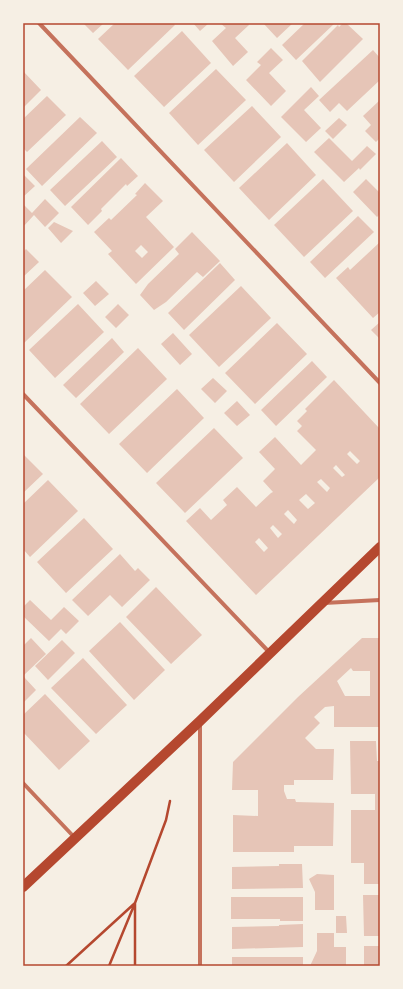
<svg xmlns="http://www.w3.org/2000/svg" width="403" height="989" font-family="Karla,sans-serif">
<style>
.building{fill:#e6c5b7;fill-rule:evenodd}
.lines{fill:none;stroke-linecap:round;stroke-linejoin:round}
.path{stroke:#b5482f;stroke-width:2.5}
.minor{stroke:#c5725c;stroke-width:4}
.primary{stroke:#b5482f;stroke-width:10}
.neatline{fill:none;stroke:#b5482f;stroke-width:1.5}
</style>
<rect width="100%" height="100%" fill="#f6efe4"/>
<path class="building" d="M83 23H104L93 33Z
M115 23H173L175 25 128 70 98 39Z
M193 23H209L200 31Z
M220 23H248L249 25 235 38 248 52 233 66 212 41 226 28Z
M263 23H293L277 38Z
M305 23H335L296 60 282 45Z
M343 23H346L363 39 320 82 302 61 338 25 339 27Z
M182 31 211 63 164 107 134 76Z
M271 48 283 60 269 73 286 91 271 106 246 80 261 65 257 62Z
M373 50 380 58V80L347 111 339 103 330 112 319 100Z
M216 69 246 100 198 145 169 113Z
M23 71 41 90 23 108Z
M311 87 319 96 304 110 321 128 306 142 281 117Z
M47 96 66 115 27 152 23 148V119Z
M380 100V138L376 142 365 131 371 125 363 116Z
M252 106 281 137 234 182 204 150Z
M80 117 97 133 42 186 26 169Z
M339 118 347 125 333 139 325 131Z
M329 138 352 161 367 146 376 154 360 170 359 168 344 182 314 152Z
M102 141 117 157 65 206 50 190Z
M287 143 316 175 269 220 239 188Z
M121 158 138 176 127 186 126 184 101 209 102 211 88 225 71 207Z
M23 174 35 186 23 197Z
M323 179 353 211 304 257 274 225Z
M366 179 380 193V214L377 217 353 192Z
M145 183 163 201 146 217 174 247 136 284 108 254 112 251 94 232 109 218 111 220 137 195 135 194ZM141 245 148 252 142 258 135 251Z
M45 199 59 213 45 227 34 215 23 227V204L32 213Z
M358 216 374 232 325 278 310 262Z
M54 222 73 231 61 243 48 228Z
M192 232 220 261 203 277 197 272 166 302 154 310 140 295 148 284 179 254 175 249Z
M380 242V312L373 318 336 278 348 267 350 270Z
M26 249 39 262 23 277V252Z
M220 263 235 280 184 330 168 313Z
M45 270 72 297 24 343 23 291Z
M96 281 109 294 95 306 83 293Z
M241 286 271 318 219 367 189 335Z
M78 304 104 332 55 378 29 350Z
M118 304 129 315 116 328 105 317Z
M380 322V339L371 330Z
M277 323 307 354 255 404 225 373Z
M173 333 192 354 180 365 161 344Z
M112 338 124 352 76 398 63 385Z
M138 348 167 379 109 434 80 404Z
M312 361 327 377 276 426 261 410Z
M213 378 227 391 215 403 201 389Z
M334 380 380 429V477L256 595 186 521 200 508 211 520 227 505 223 500 237 487 256 507 271 493 273 492 263 481 275 469 259 452 275 437 301 465 316 450 297 431 302 426 297 421 307 411 305 409ZM350 451 360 461 357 464 347 454ZM336 465 345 475 342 477 333 468ZM321 479 330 488 327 492 317 482ZM306 494 315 503 308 509 299 500ZM288 510 297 520 294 524 284 514ZM273 525 282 534 278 538 270 528ZM259 538 268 548 264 552 255 542Z
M177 389 204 418 147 473 119 444Z
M237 401 250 415 237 426 224 413Z
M214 428 243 458 185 513 156 483Z
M23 454 43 474 23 493Z
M48 480 78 511 30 557 23 549V504Z
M84 518 113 549 66 593 37 562Z
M120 554 135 571 138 568 150 580 122 607 110 595 88 616 72 600Z
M156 587 202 635 171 664 126 617Z
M30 600 51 620 64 607 79 621 66 634 61 629 49 641 23 616V607Z
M120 622 165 670 134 700 89 651Z
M31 638 46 654 23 676V646Z
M362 638H380V727H334V706L325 707 314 717 320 723 305 738 316 749H334L333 780H294V785H284V791L287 799H295L296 802 334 803 333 846H294V852H233V815L258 816V790H232L233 762 298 697ZM351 668 353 671H370V696H345L337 681Z
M62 640 75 653 48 680 35 666Z
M83 658 127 705 96 734 51 688Z
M24 677 36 690 23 703V678Z
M45 694 90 741 59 770 23 732V715Z
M350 741H376L377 761H380V884H364V863H351V810H375V794H351Z
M279 864H302L303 888 232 889V867L279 866Z
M317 874 334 875V910H315V892L309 879Z
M363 895H380V936H364Z
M231 897H303V921H280V919H231Z
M336 916H346L347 933H336Z
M303 924V947L232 949V927L279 926V925Z
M317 933H334V947H346V966H310L317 951Z
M364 946H380V966H364Z
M232 957H303V966H232Z"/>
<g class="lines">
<path class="path" d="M66 966 135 903 109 966
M135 966V903L166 820 170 801"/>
<path class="minor" d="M39 23 380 383
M23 394 269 652
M324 603 380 600
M23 783 75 838
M200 966V723"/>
<path class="primary" d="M23 887 200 721 380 547"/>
</g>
<rect width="403" height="989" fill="none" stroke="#f6efe4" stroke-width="48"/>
<rect x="24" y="24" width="355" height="941" class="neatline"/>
</svg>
